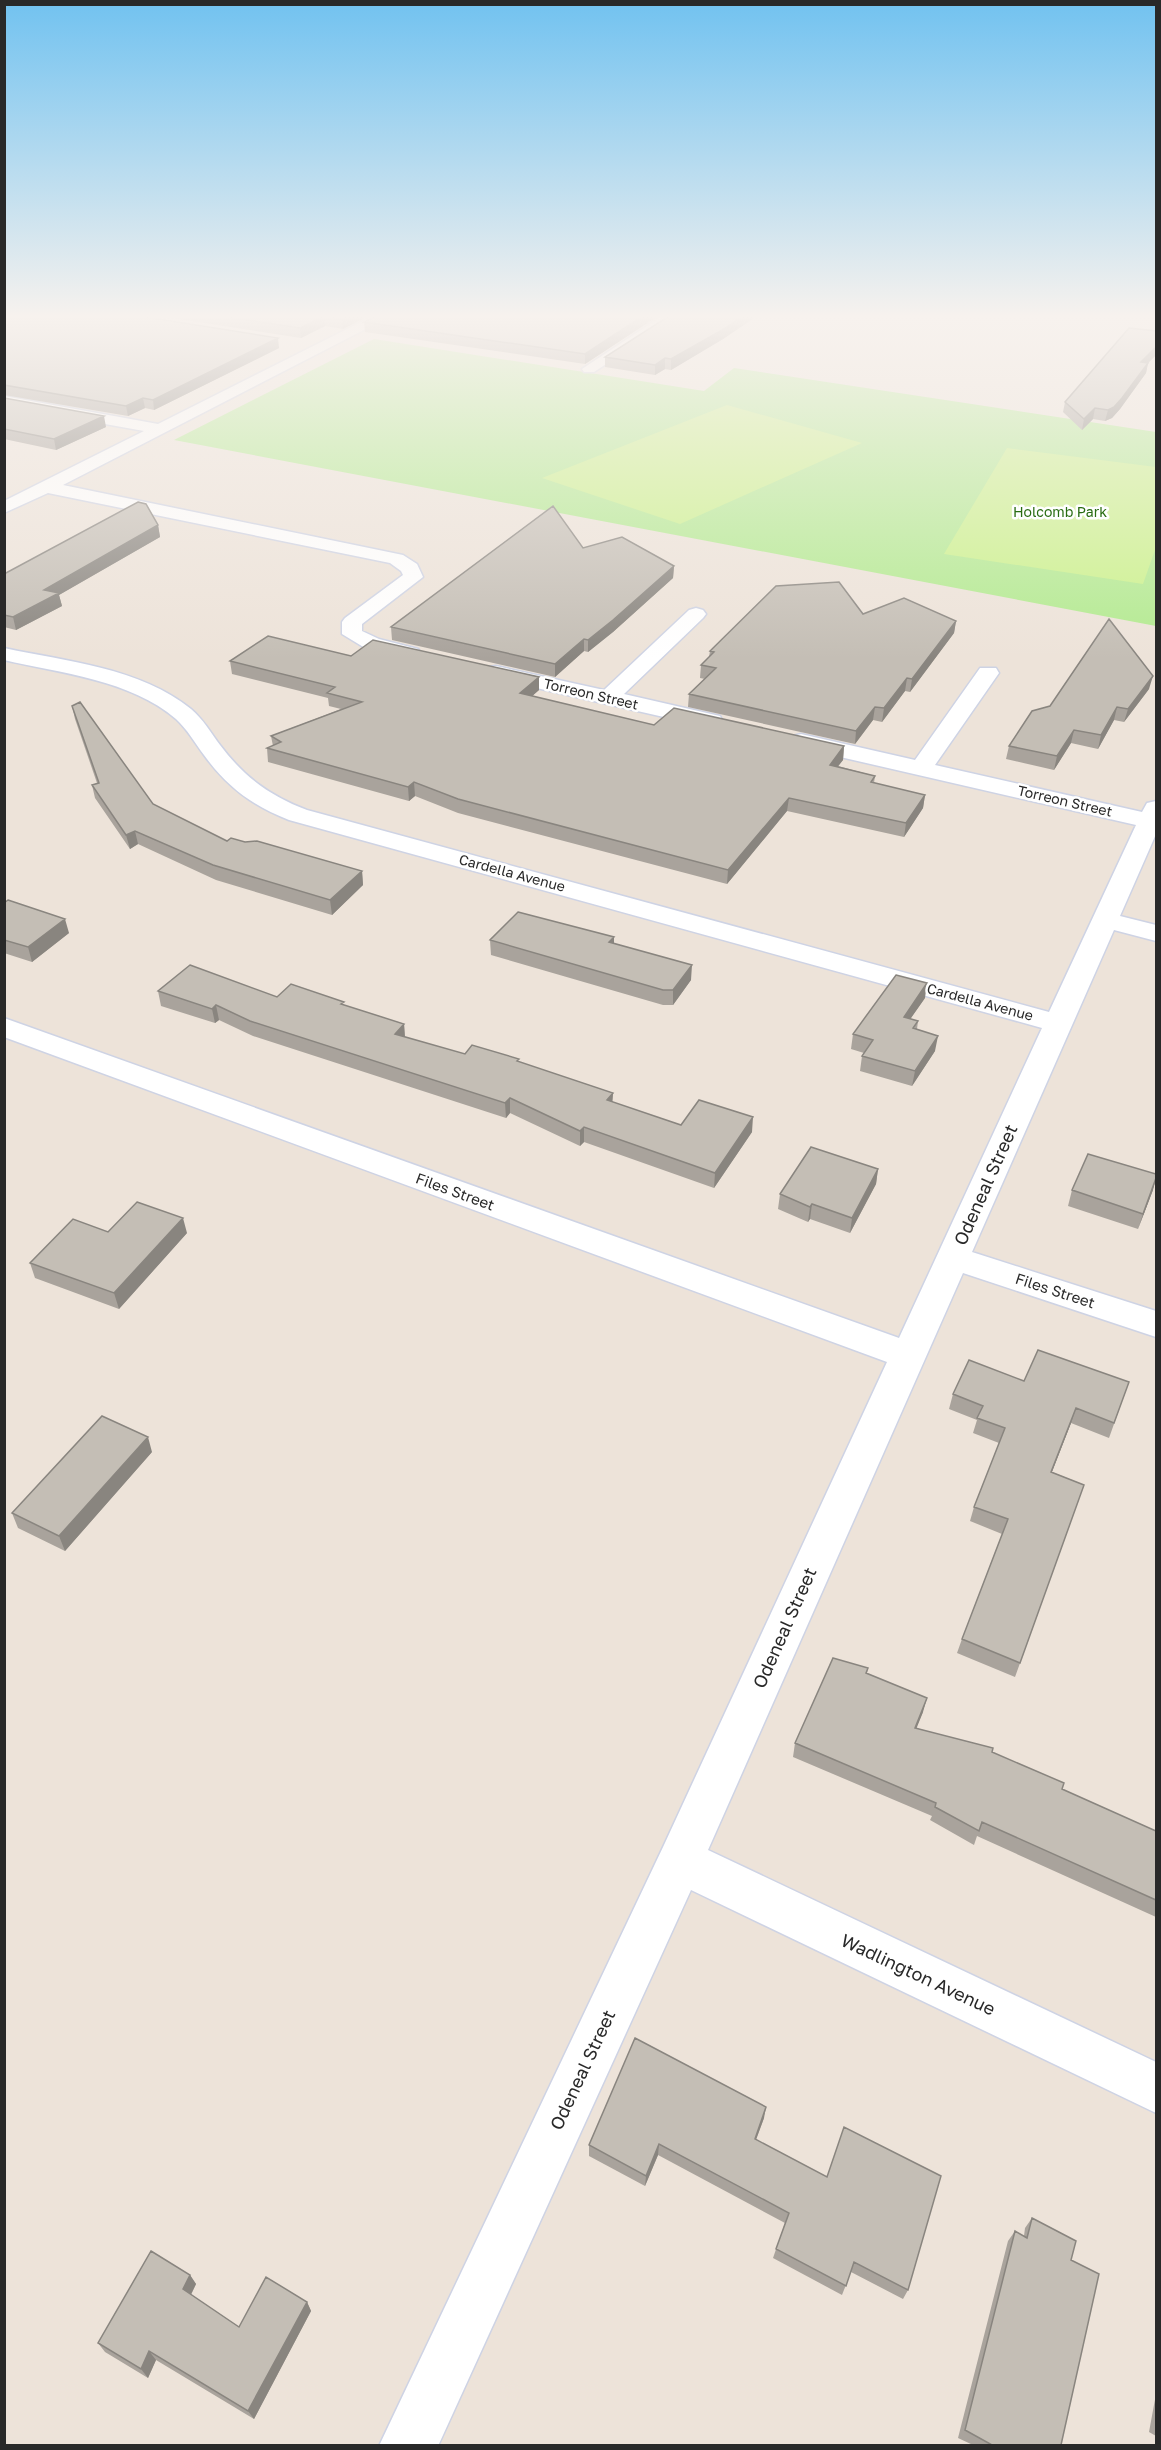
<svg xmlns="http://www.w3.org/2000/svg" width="1161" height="2450" font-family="'Golos Text',sans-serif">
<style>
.green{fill:#b2ea8f}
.pitch{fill:#caf289}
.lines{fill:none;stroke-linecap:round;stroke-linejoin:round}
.minor-casing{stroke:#ced3e4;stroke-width:3}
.minor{fill:#fff;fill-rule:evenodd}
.wall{fill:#a9a39c}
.shaded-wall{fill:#89857f}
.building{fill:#c4beb5;stroke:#89857f;stroke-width:1.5}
.labels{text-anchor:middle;stroke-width:5;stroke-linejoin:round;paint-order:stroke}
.far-park-label{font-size:14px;fill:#296c12;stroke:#fff}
.far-street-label{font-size:14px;fill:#292929;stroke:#fff}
.street-label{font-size:15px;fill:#292929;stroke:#fff}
.near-street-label{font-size:18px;fill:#292929;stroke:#fff}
</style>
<rect width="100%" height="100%" fill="#ede3d9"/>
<path class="green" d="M374 339 704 391 734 368 1156 432V626L174 440Z"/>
<path class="pitch" d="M727 405 862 443 680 524 542 478Z
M1007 448 1156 467V547L1143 584 944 554Z"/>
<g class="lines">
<g class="minor-casing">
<path id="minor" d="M373 316H391L63 485 403 555 417 564 423 577 362 624V631L379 639 418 649 421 653 418 657 411 659 365 648 342 634V622L345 618 403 575 401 571 390 563 48 493 4 513V501L144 431 4 406V396L158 424Z
M662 316H679L594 372H584L582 369Z
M696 608 703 610 706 614 703 618 624 694 720 716 723 721 720 726 712 728 488 677 485 672 488 667 496 666 604 690 689 610Z
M4 648C65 661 141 668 191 709 203 719 211 733 220 745 244 777 270 796 307 810L1049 1012 1136 825 801 748 793 746 790 741 793 736 801 734 915 760 980 668H996L999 673 935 765 1142 812 1147 803 1156 801V834L1120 916 1156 925V941L1114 930 972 1252 1156 1311V1337L963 1273 708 1850 1156 2062V2113L691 1890 438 2446H379L664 1845 887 1362 4 1037V1018L899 1338 1042 1028 289 820C253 806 227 787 204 755 195 743 187 729 176 719 131 680 60 673 4 660Z"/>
</g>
<use href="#minor" class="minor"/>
</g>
<path class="wall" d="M4 316 279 348 154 410 145 408 128 416 4 395Z
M160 316H368L343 329 325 326 301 338Z
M376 316H658L585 364 365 332 364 322Z
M669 316H757L723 339 671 370 665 369 655 375 605 367V357Z
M1156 331V355L1148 363 1146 373 1120 409 1112 418 1105 421 1093 419 1082 430 1063 412 1065 402Z
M4 398 106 427 56 450 4 439Z
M158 525 160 537 59 595 62 606 16 630 4 627V574Z
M583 548 674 566 673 578 613 632 588 652 584 651 555 677 392 640 391 627Z
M863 614 956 621 954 633 910 692 905 691 882 722 873 720 855 744 688 707 689 694 705 679 700 678 701 665 709 657 710 651Z
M351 656 539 677V690L532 696 654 725 844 746 843 760 838 766 875 776 874 783 925 795 923 808 904 837 787 811 727 884 458 813 415 796 409 801 268 762 267 748 273 746 271 736 341 709 329 706 328 698 232 674 230 661Z
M1149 689 1124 722 1114 720 1098 749 1071 743 1054 770 1006 759 1009 746Z
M72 706 153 804 227 841 245 842 362 871 363 885 332 915 216 880 138 844 130 849 95 798 92 785 97 783 75 719Z
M4 903 69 933 32 962 4 953Z
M614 937V944L691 980 673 1005H663L491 955 490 940Z
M158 991 277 997 344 1005 404 1024 405 1037 465 1054 519 1062 613 1093 612 1102 681 1125 752 1132 714 1188 584 1142 580 1146 510 1113 506 1118 253 1036 219 1020 215 1023 161 1006Z
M925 998 910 1019 918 1021 917 1029 935 1051 912 1086 860 1071 862 1056 864 1053 851 1049 853 1034Z
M878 1169 876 1184 850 1233 810 1219 808 1222 778 1209 780 1194Z
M1072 1190H1153L1138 1229 1068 1206Z
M187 1233 119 1309 35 1278 30 1263Z
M1024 1381 1129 1382 1109 1438 1071 1423 1052 1472 1084 1485 1015 1677 957 1653 962 1639 1002 1534 970 1521 974 1507 999 1443 973 1433 977 1420 949 1409 953 1394Z
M152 1452 65 1551 18 1528 12 1513Z
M868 1668 867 1673 923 1712 916 1728 992 1752 1062 1789 1156 1831V1917L977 1836 974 1845 930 1820 932 1816 793 1757 795 1743Z
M764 2118 756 2140 908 2290 903 2299 851 2272 842 2295 773 2258 785 2223 658 2155 645 2186 589 2156V2145Z
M1032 2218 1071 2260 1061 2445H973L958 2438 1008 2241 1015 2231 1024 2236 1025 2228Z
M190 2275 196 2284 191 2295 239 2327 307 2302 311 2311 254 2419 156 2360 148 2378 105 2352 98 2343Z
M1156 2394V2436L1149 2432Z"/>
<path class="shaded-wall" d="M324 316 325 326 301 338 300 328Z
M347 316H368L343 329 342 319Z
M643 316H658L585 364V354Z
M743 316H757L723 339 671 370V359Z
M278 338 279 348 154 410 153 400Z
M1156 347V355L1148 363 1146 373 1120 409 1112 418 1105 421 1108 410 1141 362Z
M665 358V369L655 375V365Z
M143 398 145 408 128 416 126 406Z
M1095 408 1093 419 1082 430 1084 419Z
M104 416 106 427 56 450 54 439Z
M158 525 160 537 59 595 62 606 16 630 13 617 44 590Z
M674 566 673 578 613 632 588 652V640Z
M956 621 954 633 910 692 912 679Z
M584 639V651L555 677V664Z
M1153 676 1149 689 1124 722 1128 709Z
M539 677V690L520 707V693Z
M907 678 905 691 882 722 884 708Z
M875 707 873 720 855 744 856 731Z
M1117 707 1114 720 1098 749 1101 735Z
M1074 730 1071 743 1054 770 1057 756Z
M844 746 843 760 829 778 830 765Z
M414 782 415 796 409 801 408 787Z
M925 795 923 808 904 837 906 823Z
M789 798 787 811 727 884 728 870Z
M135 831 138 844 130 849 126 835Z
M362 871 363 885 332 915 330 900Z
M65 919 69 933 32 962 28 947Z
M614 937V951L609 942Z
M692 965 691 980 673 1005V990Z
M927 983 925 998 902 1031 904 1017Z
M216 1005 219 1020 215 1023 212 1009Z
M404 1024 405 1039 395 1034Z
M938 1036 935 1051 912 1086 915 1071Z
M613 1093 612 1108 607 1100Z
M510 1098V1113L506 1118 505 1103Z
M753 1117 752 1132 714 1188 715 1173Z
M584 1127V1142L580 1146V1131Z
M878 1169 876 1184 850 1233 852 1218Z
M1156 1178 1153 1190 1138 1229 1143 1214Z
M812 1204 810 1219 808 1222 810 1207Z
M183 1218 187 1233 119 1309 114 1293Z
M1076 1408 1071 1423 1046 1487 1051 1472Z
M148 1437 152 1452 65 1551 59 1536Z
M927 1698 923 1712 911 1742 915 1728Z
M766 2107 764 2118 752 2150 755 2139Z
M659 2144 658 2155 645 2186 646 2176Z
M190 2275 196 2284 189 2298 183 2289Z
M307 2302 311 2311 254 2419 248 2411Z
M149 2351 156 2360 148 2378 141 2369Z"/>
<path class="building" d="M4 316H139L278 338 153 400 143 398 126 406 4 385Z
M222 316H347L342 319 324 316 300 328Z
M376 316H643L585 354 364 322Z
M669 316H743L724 329 671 359 665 358 655 365 605 357Z
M1129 328 1156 331V347L1141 362 1148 363 1122 398 1114 407 1108 410 1095 408 1084 419 1065 402Z
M4 398 104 416 54 439 4 429Z
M138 502 146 504 158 525 44 590 59 593 13 617 4 615V574Z
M553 506 583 548 622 537 674 566 613 620 588 640 584 639 555 664 391 627Z
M839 582 863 614 904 598 956 621 912 679 907 678 884 708 875 707 856 731 689 694 716 668 701 665 714 652 710 651 776 586Z
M1109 619 1153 676 1128 709 1117 707 1101 735 1074 730 1057 756 1009 746 1032 711 1050 706Z
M268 636 351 656 373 640 539 677 520 693 654 725 674 708 844 746 830 765 875 776 871 782 925 795 906 823 789 798 728 870 458 799 414 782 408 787 267 748 281 742 271 736 362 702 327 693 335 687 230 661Z
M80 702 153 804 227 841 231 838 245 842 257 841 362 871 330 900 213 865 135 831 126 835 92 785 99 783 72 706Z
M8 900 65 919 28 947 4 940V903Z
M518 912 614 937 609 942 692 965 673 990H663L490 940Z
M190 965 277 997 291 984 344 1002 341 1004 404 1024 395 1034 465 1054 472 1045 519 1059 517 1061 613 1093 607 1100 681 1125 699 1100 753 1117 715 1173 584 1127 580 1131 510 1098 505 1103 250 1021 216 1005 212 1009 158 991Z
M896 975 927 983 904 1017 918 1021 913 1028 938 1036 915 1071 862 1056 873 1040 853 1034Z
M811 1147 878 1169 852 1218 812 1204 810 1207 780 1194Z
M1088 1154 1156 1174V1178L1143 1214 1072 1190Z
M137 1202 183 1218 114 1293 30 1263 73 1219 108 1232Z
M1038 1350 1129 1382 1114 1423 1076 1408 1051 1472 1084 1485 1020 1663 962 1639 1008 1519 974 1507 1005 1428 977 1418 983 1406 953 1394 969 1360 1024 1381Z
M102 1416 148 1437 59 1536 12 1513Z
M833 1658 868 1668 866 1673 927 1698 915 1728 993 1748 992 1752 1064 1783 1062 1789 1156 1831V1900L982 1822 979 1831 935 1807 936 1803 795 1743Z
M635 2038 766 2107 755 2139 827 2177 844 2127 941 2176 908 2290 854 2262 846 2286 776 2249 789 2213 659 2144 646 2176 589 2145Z
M1032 2218 1076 2241 1071 2260 1099 2274 1061 2445H992L965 2430 1015 2231 1027 2238Z
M151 2251 190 2275 183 2289 239 2327 266 2277 307 2302 248 2411 149 2351 141 2369 98 2343Z"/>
<linearGradient id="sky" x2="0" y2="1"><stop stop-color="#71c2f0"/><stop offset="0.48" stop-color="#f7f2ee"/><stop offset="1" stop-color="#f7f2ee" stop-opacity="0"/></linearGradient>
<rect width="1161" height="659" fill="url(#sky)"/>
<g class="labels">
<g class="far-park-label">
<text x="1060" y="517">Holcomb Park</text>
</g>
<g class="far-street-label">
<text transform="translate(591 694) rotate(13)" y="5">Torreon Street</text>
<text transform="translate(1065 801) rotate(13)" y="5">Torreon Street</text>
<text transform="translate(512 873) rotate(15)" y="5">Cardella Avenue</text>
<text transform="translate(980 1002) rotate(15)" y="5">Cardella Avenue</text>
</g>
<g class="street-label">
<text transform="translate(455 1192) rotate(20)" y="5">Files Street</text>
<text transform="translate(1055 1291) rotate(18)" y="5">Files Street</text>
</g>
<g class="near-street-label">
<text transform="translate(986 1185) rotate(-66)" y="6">Odeneal Street</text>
<text transform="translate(785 1628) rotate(-66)" y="6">Odeneal Street</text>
<text transform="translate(918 1975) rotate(25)" y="6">Wadlington Avenue</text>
<text transform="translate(583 2070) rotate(-65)" y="6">Odeneal Street</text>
</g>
</g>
<rect width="1161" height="2450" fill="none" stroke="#292929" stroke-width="12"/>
</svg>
